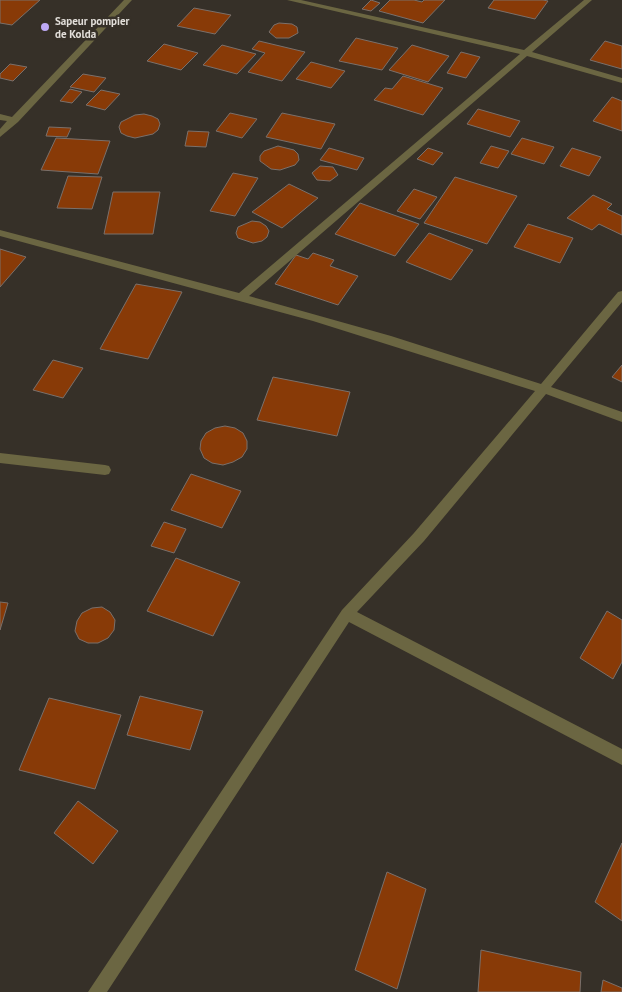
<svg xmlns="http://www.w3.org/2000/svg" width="622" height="992" font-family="'PT Sans',sans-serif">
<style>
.building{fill:#883a07;stroke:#7a706b}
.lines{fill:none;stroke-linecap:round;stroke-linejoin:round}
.minor{fill:#6b6642;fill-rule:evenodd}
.poi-dot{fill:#bea9f5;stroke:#363028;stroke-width:2}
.labels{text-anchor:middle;stroke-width:5;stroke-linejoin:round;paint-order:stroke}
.far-poi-label{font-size:11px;font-weight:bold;fill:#e3dfda;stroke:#363028;text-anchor:start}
</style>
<rect width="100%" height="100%" fill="#363028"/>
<path class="building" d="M0 0H40L12 25 0 23Z
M371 0 380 3 371 11 362 9Z
M390 0H414L422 2 424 0H445L423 23 379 11Z
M494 0H543L548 1 535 19 488 8Z
M194 8 231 15 215 34 177 26Z
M279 23 292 24 297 27 298 33 289 38H276L269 32 274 25Z
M356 38 398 48 382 70 339 61Z
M259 41 305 52 282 81 248 72 265 53 252 49Z
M605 41 622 46V69L590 60Z
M164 44 198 53 181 70 147 61Z
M222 45 256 54 237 74 203 65Z
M412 45 449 56 428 82 389 70Z
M461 52 480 57 466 78 447 73Z
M311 62 345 71 331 88 296 79Z
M10 64 27 67 13 81 0 78V74Z
M83 74 106 78 94 92 70 87Z
M403 76 443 88 423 115 374 100 385 88 392 89Z
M70 89 82 92 72 103 60 101Z
M101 90 120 94 105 110 86 105Z
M612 97 622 101V131L593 121Z
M478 109 520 121 510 137 467 124Z
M230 113 257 119 242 138 216 131Z
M282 113 335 124 321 149 266 137Z
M144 114 152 116 158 119 160 124 158 130 153 134 135 138 127 136 121 133 119 127 121 122 135 115Z
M49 127 71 128 67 137 46 136Z
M188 131 209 132 206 147 185 146Z
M56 138 110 141 98 174 41 170Z
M522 138 554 147 544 164 511 154Z
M278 146 294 150 298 154 299 160 295 165 280 170 271 169 260 161V156L264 151Z
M491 146 509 151 498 168 480 163Z
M329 148 364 158 357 170 320 160Z
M428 148 443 153 433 165 417 159Z
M572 148 601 157 589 176 560 166Z
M320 166 333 167 338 175 330 181 317 180 312 173Z
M233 173 258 178 235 216 210 211Z
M68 176 102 177 92 209 57 208Z
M455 177 517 196 487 244 424 223Z
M289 184 318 198 282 228 252 212Z
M414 189 437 197 420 219 397 211Z
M113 192H160L153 234H104Z
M593 195 612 204 607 209 622 216V235L599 224 592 230 567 218Z
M360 203 419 224 395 256 335 234Z
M252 221 260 222 266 226 269 231 267 237 262 241 253 243 238 238 236 233 238 227Z
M528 224 573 238 560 263 514 247Z
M429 233 473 250 451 280 406 262Z
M0 249 26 257 0 287Z
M313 253 334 260 330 266 358 276 338 305 275 284 296 255 308 259Z
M136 284 182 292 148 359 100 349Z
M53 360 83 368 63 398 33 390Z
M622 365V382L612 377Z
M273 377 350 392 337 436 257 420Z
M225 426 235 428 243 433 247 441V449L242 457 233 462 223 465 212 463 204 458 200 449 201 441 206 433 215 428Z
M191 474 241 491 222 528 171 510Z
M164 522 186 529 174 553 151 546Z
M176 558 240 582 213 636 147 611Z
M0 602 8 603 0 630Z
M102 607 110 612 115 620 114 630 108 638 98 643H88L79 639 75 631 77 621 82 613 92 608Z
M607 611 622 620V662L613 679 580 658Z
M140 696 203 711 190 750 127 735Z
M49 698 121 715 95 789 19 770Z
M78 801 118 831 93 864 54 833Z
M622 843V921L595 902Z
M387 872 426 889 397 989 355 970Z
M481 950 581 972 580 992H478Z
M603 980 622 988V992H601Z"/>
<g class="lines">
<path class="minor" d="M124 0H132L18 122 0 137V129L7 121 0 120V114L12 117Z
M287 0H301L524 50 584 0H592L532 52 622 78V83L527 56 249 296 391 336 541 384 618 292 622 291V302L551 387 622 412V422L546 394 424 541 357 612 622 749V765L349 622 107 992H88L342 610 414 533 535 391 313 321 0 236V230L239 293 520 54Z
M0 453 105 465 109 466 111 470 109 474 105 475 0 463Z"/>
</g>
<circle class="poi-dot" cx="45" cy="27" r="5"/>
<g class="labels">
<g class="far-poi-label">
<text x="55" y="25">Sapeur pompier<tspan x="55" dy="13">de Kolda</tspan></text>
</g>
</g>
</svg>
